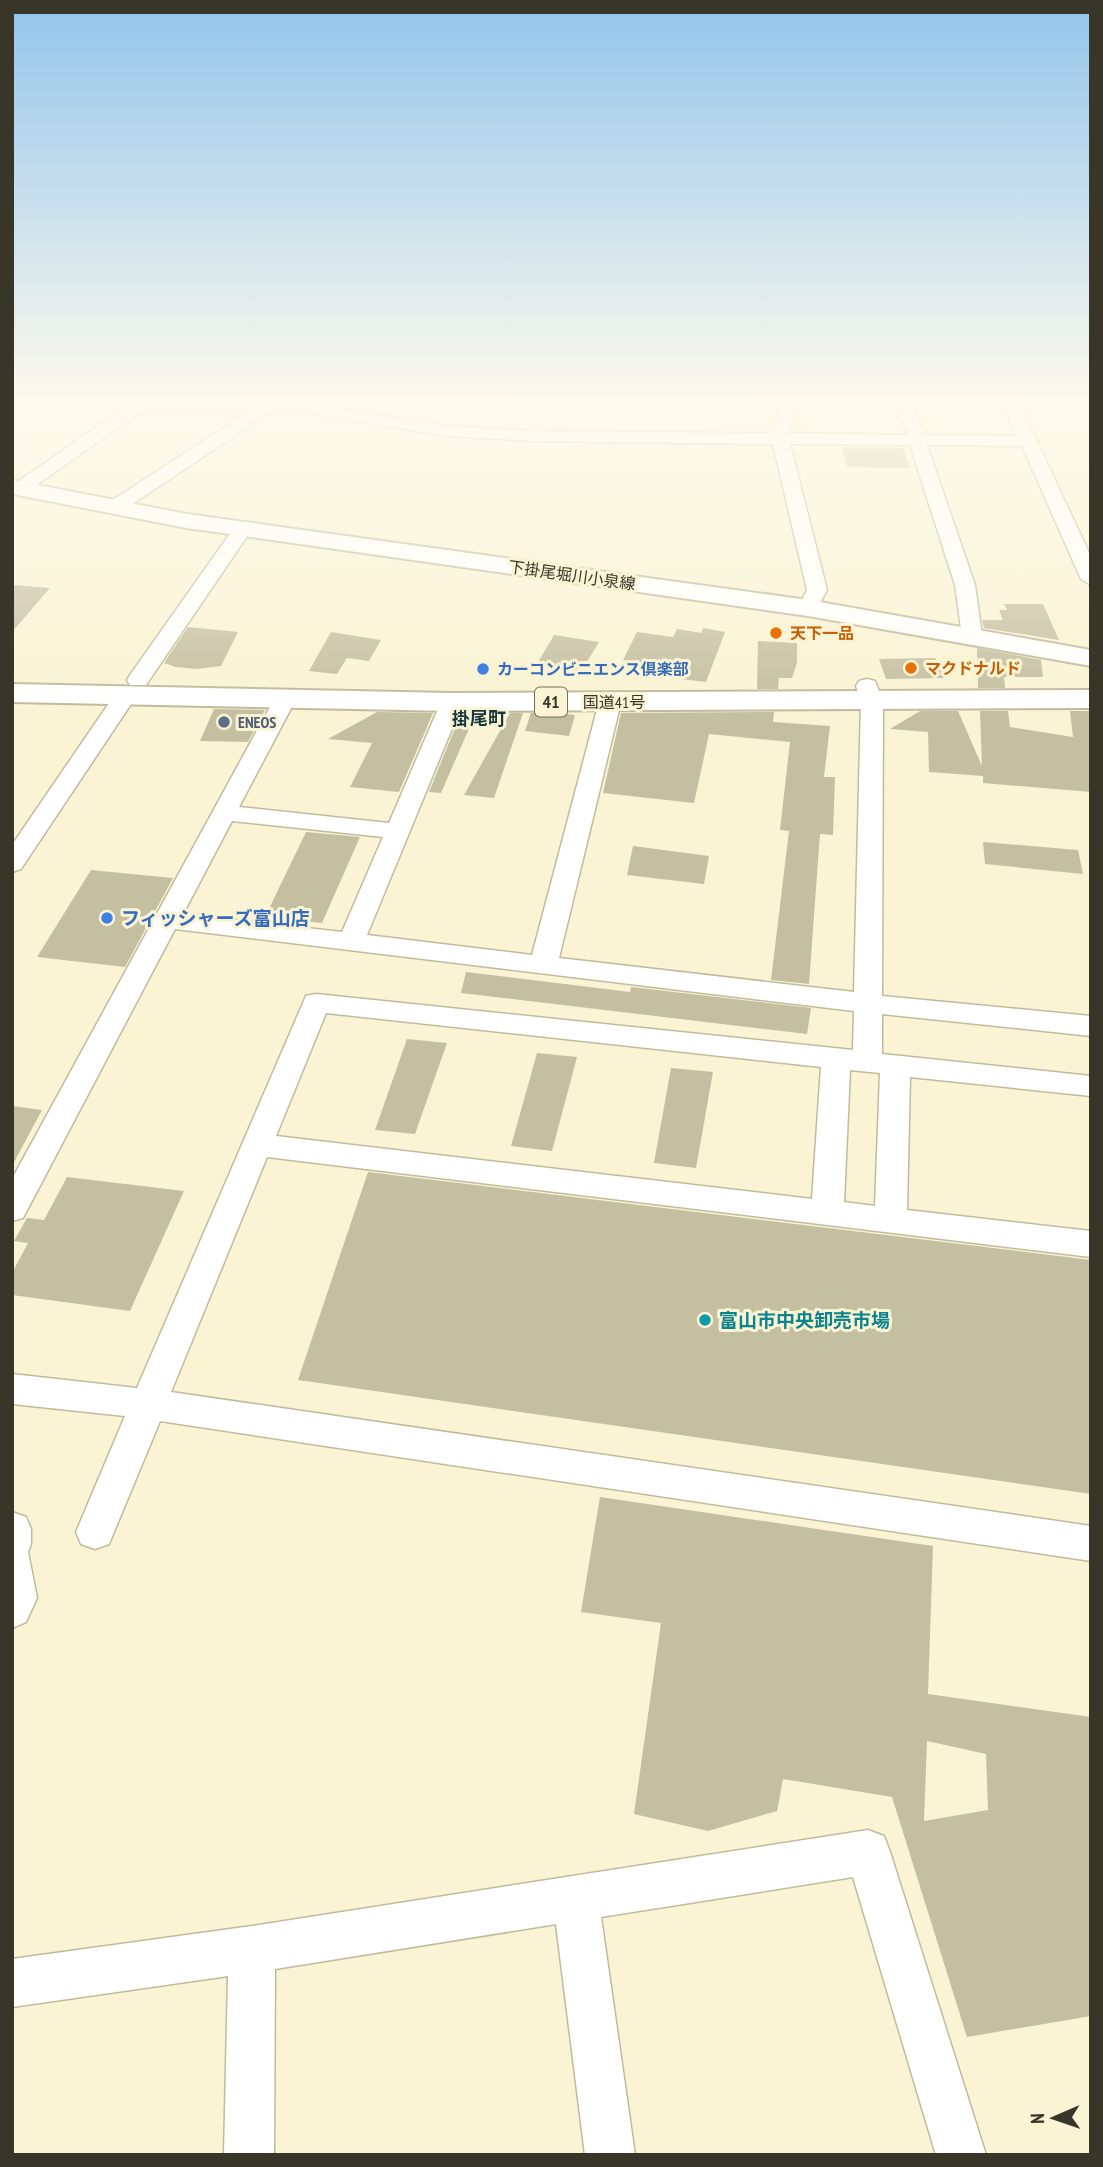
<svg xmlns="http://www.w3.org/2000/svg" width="1103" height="2167" font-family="'PT Sans Narrow','Noto Sans JP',sans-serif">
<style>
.building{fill:#c5bfa1;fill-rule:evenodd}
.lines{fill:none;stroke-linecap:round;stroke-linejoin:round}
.minor-casing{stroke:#c1bb9d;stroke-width:3}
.major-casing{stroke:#c1bb9d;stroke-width:4}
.highway-casing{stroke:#c1bb9d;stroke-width:4}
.minor{fill:#fff;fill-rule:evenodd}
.major{fill:#fff;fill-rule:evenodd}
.highway{fill:#fff;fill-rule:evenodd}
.food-dot{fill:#e8710a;stroke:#faf4d4;stroke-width:2.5}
.shop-dot{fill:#3f7fe0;stroke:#faf4d4;stroke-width:2.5}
.service-dot{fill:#5c6f8a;stroke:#faf4d4;stroke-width:2.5}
.culture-dot{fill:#0f9aa8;stroke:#faf4d4;stroke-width:2.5}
.labels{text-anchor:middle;stroke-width:6;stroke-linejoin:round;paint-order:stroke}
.far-street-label{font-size:16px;fill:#383629;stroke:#faf4d4}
.far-food-label{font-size:16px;font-weight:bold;fill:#c56008;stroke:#faf4d4;text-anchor:start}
.far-shop-label{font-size:16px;font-weight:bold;fill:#366cbe;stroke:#faf4d4;text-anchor:start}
.far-service-label{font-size:16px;font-weight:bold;fill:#4e5e75;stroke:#faf4d4;text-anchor:start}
.shield{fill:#faf4d4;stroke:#726f5c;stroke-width:2}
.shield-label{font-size:18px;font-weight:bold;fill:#383629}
.far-neighbourhood-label{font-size:18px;font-weight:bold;fill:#16393b;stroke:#faf4d4}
.shop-label{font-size:19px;font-weight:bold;fill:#366cbe;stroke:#faf4d4;text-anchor:start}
.culture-label{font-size:19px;font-weight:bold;fill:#0d838f;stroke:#faf4d4;text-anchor:start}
</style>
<rect width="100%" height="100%" fill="#faf4d4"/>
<path class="building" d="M842 447 903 448 910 468 847 467Z
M12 585 50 588 12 632Z
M1004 604H1043L1059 640 984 628 982 620H1003L999 610H1007Z
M188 627 238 632 221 666 197 669 176 667 164 663Z
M703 628 725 632 706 682 630 673 634 661 623 660 637 632 673 637 677 629 701 633Z
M331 632 381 640 369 661 347 658 337 674 309 671Z
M554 635 599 642 581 672 537 664Z
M758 641 797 643V663L792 678H779L778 689H757Z
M977 648 1041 660 1043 677H1004L1005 688H978Z
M935 658 944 678 886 679 879 659Z
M214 709 265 710 248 742 200 741Z
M920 711H958L982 766 980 711H1008L1010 727 1073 737 1070 711H1091V792L983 783V776L929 772 928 732 890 729Z
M377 712 433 713 399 792 350 787 372 743 328 739Z
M774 712 773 722 830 726 824 777H835L833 835 820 834 809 984 771 980 789 831 780 830 790 742 709 734 694 803 603 793 621 713Z
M510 713H523L494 798 464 795Z
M531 713H556L575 715 569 736 525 731Z
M457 723 471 724 441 793 429 792Z
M306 832 360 837 322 923 265 917Z
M983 842 1078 850 1083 874 985 864Z
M633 846 709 856 704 884 627 875Z
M91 870 173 878 125 967 37 957Z
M466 972 630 992 631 987 811 1008 807 1034 461 993Z
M407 1039 447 1043 415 1134 375 1130Z
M537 1053 577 1057 552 1151 511 1146Z
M671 1068 713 1072 696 1168 654 1163Z
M12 1106 42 1110 12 1166Z
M368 1172 1091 1260V1494L298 1380Z
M67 1177 184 1191 130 1311 12 1295V1273L28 1243 14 1241 27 1218 44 1220Z
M600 1497 933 1546 928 1694 1091 1717V2016L967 2037 892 1797 783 1779 777 1811 708 1831 634 1814 661 1623 581 1612ZM927 1741 986 1754 988 1810 924 1821Z"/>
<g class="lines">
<g class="minor-casing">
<path id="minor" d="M134 401 304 403 448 426 532 431 773 433 783 401H799L790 433 907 435 896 401H912L924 435 1017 436 1002 401H1018L1091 557V585L1081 579 1022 446 927 445 975 585 982 636 979 640H965L962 636 955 585 910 445 790 444 827 590 815 612H801L798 608 807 590 773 444 532 441 448 436 304 413H269L122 511H108L106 507 108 503 247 413H139L25 493H13V485Z
M243 523 252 529 146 685H130L127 680 130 675 236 525Z
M867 679 875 681 883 701 882 996 1091 1016V1036L882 1014V1054L1091 1076V1096L910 1077 907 1210 1091 1231V1257L267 1157 171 1392 1091 1526V1561L160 1421 109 1544 95 1549 81 1544 76 1532 125 1416 12 1404V1374L137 1388 306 996 316 994 853 1050 854 1011 175 929 23 1218 12 1221V1179L277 694H293L296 699 239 807 389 823 441 702 444 697H460L463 702 367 935 532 955 599 702 602 697H618L621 702 559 958 854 992 861 701 856 686 859 681ZM232 821 383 837 342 932 183 914ZM326 1013 821 1067 812 1199 276 1136ZM850 1070 880 1073 875 1206 844 1202Z
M126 688 134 690 137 695 21 869 12 872V845L118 690Z
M12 1512 26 1517 31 1529V1544L28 1552 37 1598 26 1622 12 1628Z
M868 1830 884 1836 890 1852 986 2155H936L853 1877 601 1917 635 2155H585L556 1924 275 1969 274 2155H224L228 1976 12 2007V1959L252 1926Z"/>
</g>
<g class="major-casing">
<path id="major" d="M12 480 187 514 808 600 1091 650V666L808 616 187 528 12 494Z"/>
</g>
<g class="highway-casing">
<path id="highway" d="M12 684 452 693 1091 690V708L452 711 12 702Z"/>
</g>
<use href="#minor" class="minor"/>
<use href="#major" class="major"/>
<use href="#highway" class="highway"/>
</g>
<linearGradient id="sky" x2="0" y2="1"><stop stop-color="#93c4ec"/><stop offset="0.57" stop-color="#fdfaec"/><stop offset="1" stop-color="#fdfaec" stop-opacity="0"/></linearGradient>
<rect width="1103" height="704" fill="url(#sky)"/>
<g class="food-dot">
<circle cx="776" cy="633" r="7"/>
<circle cx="911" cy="668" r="7"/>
</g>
<g class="shop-dot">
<circle cx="483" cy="669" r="7"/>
<circle cx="107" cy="918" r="7"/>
</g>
<circle class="service-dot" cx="224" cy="722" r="7"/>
<circle class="culture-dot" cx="705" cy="1320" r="7"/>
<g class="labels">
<g class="far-street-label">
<text transform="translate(572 575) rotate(8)" y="6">下掛尾堀川小泉線</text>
<text x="614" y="708">国道41号</text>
</g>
<g class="far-food-label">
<text x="790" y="639">天下一品</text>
<text x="925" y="674">マクドナルド</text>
</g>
<g class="far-shop-label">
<text x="497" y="675">カーコンビニエンス倶楽部</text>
</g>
<g class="far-service-label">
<text x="238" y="728">ENEOS</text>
</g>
<rect class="shield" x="535" y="687.5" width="32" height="29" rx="5"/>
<g class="shield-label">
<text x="551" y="708">41</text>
</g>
<g class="far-neighbourhood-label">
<text x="479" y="725">掛尾町</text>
</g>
<g class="shop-label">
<text x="121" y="925">フィッシャーズ富山店</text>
</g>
<g class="culture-label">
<text x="719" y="1327">富山市中央卸売市場</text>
</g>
</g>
<rect width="1103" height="2167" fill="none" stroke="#383629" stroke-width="28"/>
<g transform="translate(1054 2118) rotate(268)" stroke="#faf4d4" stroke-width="5" paint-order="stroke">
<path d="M0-5L12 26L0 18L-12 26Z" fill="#383629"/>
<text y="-10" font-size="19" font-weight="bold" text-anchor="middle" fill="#383629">N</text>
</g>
</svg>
